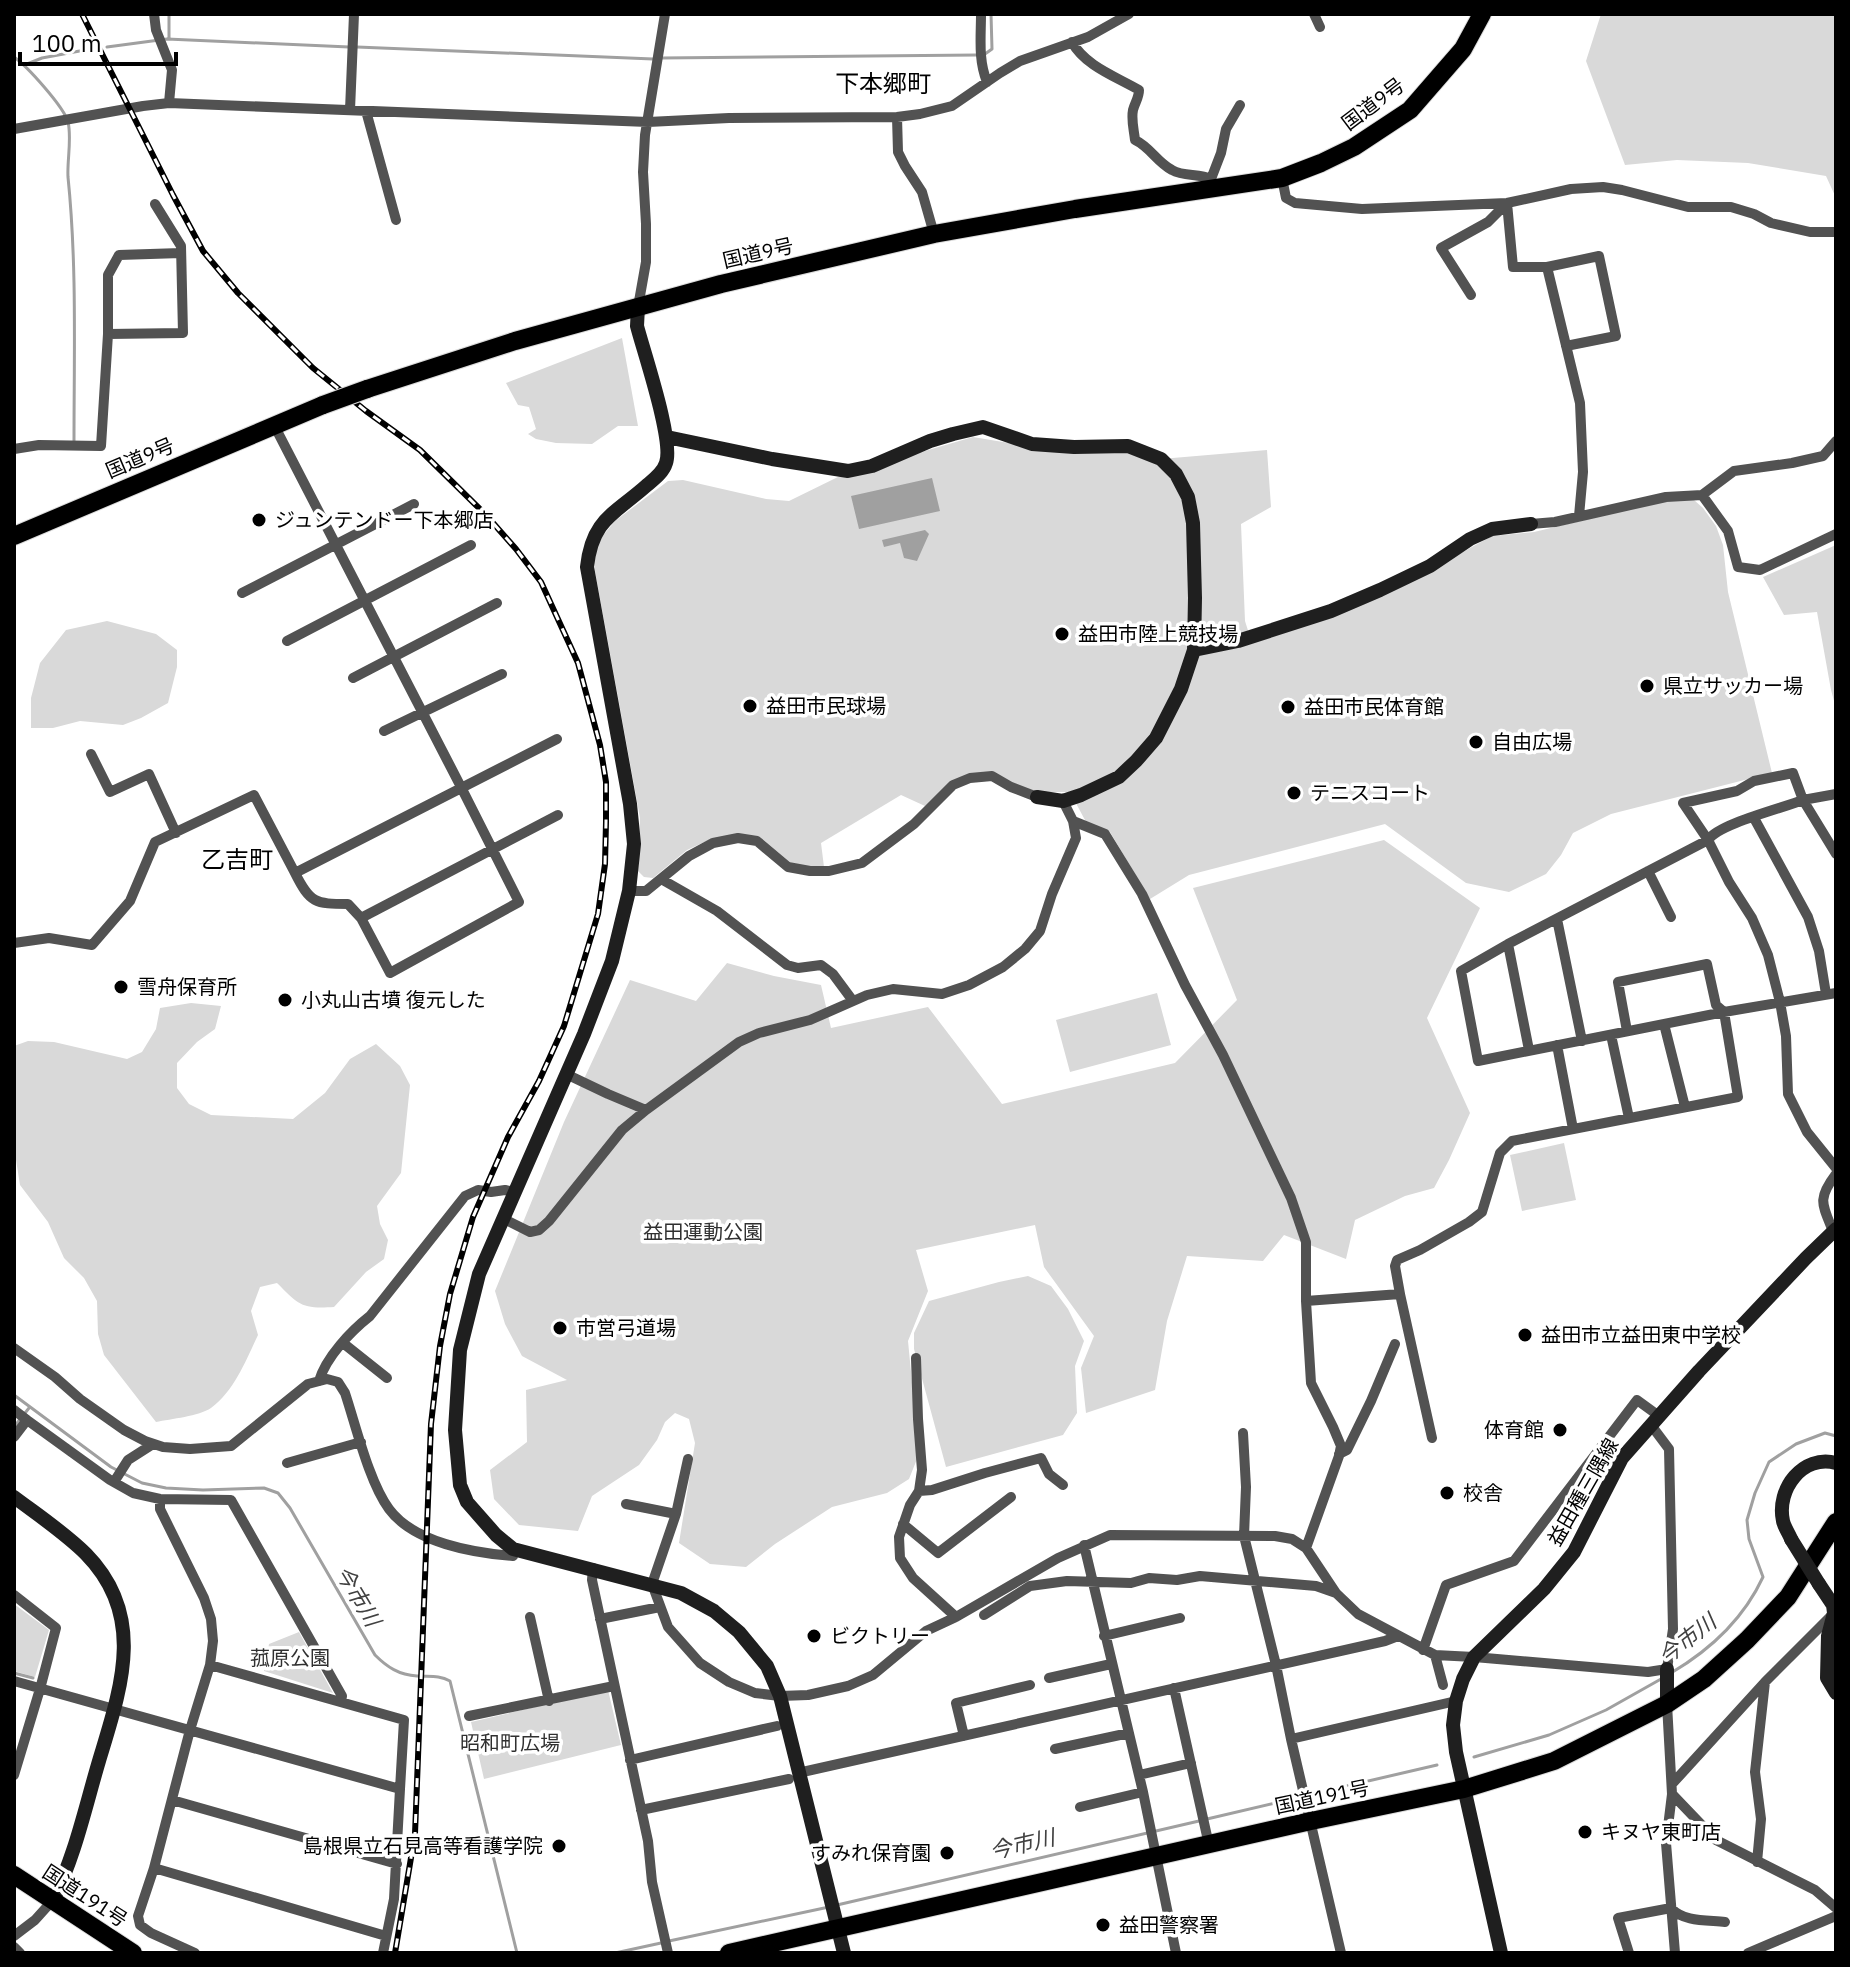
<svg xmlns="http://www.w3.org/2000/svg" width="1850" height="1967" font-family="'IBM Plex Sans','Noto Sans JP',sans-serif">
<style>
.green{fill:#d9d9d9}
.water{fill:#a0a0a0}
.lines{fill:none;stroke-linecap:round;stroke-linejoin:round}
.stream{stroke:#a0a0a0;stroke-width:3}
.highway-casing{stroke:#dbdbdb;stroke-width:20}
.street{stroke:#525252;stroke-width:10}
.secondary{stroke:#1f1f1f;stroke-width:14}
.highway{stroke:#000;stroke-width:18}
.rail-casing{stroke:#000;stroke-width:6}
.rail{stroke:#fff;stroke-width:3;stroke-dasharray:9;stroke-linecap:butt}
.highway-bridge-casing{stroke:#dbdbdb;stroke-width:20;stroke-linecap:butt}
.secondary-bridge{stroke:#1f1f1f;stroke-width:14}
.highway-bridge{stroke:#000;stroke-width:18}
.poi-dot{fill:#000;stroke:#fff;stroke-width:3}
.labels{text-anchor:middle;stroke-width:7;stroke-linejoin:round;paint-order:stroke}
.street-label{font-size:20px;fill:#000;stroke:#fff}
.poi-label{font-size:20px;fill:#000;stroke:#fff;text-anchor:start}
.park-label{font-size:20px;fill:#303030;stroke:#fff}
.water-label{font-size:22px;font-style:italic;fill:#414141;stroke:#fff}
.quarter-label{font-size:24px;fill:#000;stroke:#fff}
</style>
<rect width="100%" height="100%" fill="#fff"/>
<path class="green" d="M1601 14H1836V198L1826 176 1748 163 1677 160 1625 165 1586 61Z
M622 338 638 426H618L592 444 556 443 536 439 528 434 536 429 529 407 518 405 506 383Z
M973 437 1033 447 1128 446 1161 459 1267 450 1271 507 1241 524 1245 621 1251 640 1388 593 1492 536 1534 532 1668 500H1694L1703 508 1716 526 1723 545 1728 592 1772 773 1611 814 1573 833 1561 855 1546 874 1509 892 1466 883 1385 824 1189 875 1150 899 1110 832 1086 822 1070 792H1040L969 774 925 806 901 795 821 843 824 867H808L791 863 760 837 713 838 687 850 653 878 644 877 638 871 640 818 595 571 594 554 601 538 615 521 668 481 683 480 766 499 789 501 842 475Z
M1836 545V708L1831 690 1817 612 1784 615 1763 577Z
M107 621 156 634 177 650V667L168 703 141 718 123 725 80 721 53 728H31V698L40 663 66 630Z
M1384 840 1480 908 1427 1018 1470 1113 1449 1160 1434 1188 1405 1196 1355 1220 1346 1259 1284 1235 1263 1261 1187 1256 1167 1321 1155 1390 1086 1413 1081 1368 1094 1336 1044 1267 1035 1225 916 1250 928 1291 908 1341 919 1454 909 1479 887 1493 832 1507 775 1544 746 1567 710 1564 679 1543 695 1443 689 1419 675 1413 665 1422 657 1440 639 1465 592 1496 578 1531 519 1525 494 1499 490 1470 527 1442 526 1390 567 1380 522 1356 505 1324 495 1291 564 1122 630 980 696 1001 727 963 774 976 821 985 831 1028 928 1007 1002 1104 1175 1063 1237 1000 1193 888Z
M1157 993 1171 1045 1070 1072 1056 1020Z
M191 1003 221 1006 215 1029 197 1042 177 1063V1088L189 1104 211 1115 293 1119 325 1093 350 1059 376 1044 400 1066 410 1085 401 1173 377 1206 380 1224 388 1240 384 1259 366 1272 334 1307C301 1309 299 1305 277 1283L260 1287 251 1311 258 1335C246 1360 235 1390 211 1408 199 1416 171 1419 156 1422L104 1355 98 1334 97 1301 84 1278 64 1258 48 1222 20 1185 14 1147V1046L28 1041 54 1042 127 1059 142 1052 156 1029 160 1008Z
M1564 1143 1576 1200 1522 1211 1510 1155Z
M1028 1276 1051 1286 1068 1309 1084 1341 1075 1366 1077 1413 1063 1435 946 1467 914 1349V1333L929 1301 999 1282Z
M14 1604 49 1630 35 1677 14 1671Z
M299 1632 333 1693 264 1671 269 1644Z
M608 1690 621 1745 484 1779 471 1722Z"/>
<path class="water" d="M932 478 940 511 859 529 851 496Z
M925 530 929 534 917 561 904 558 900 543 884 547 882 540Z"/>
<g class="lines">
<path class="stream" d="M169 14V38
M107 47 167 39 349 47
M357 47 653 59
M985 54 992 49 991 14
M14 57C27 66 64 107 68 122 72 138 67 160 68 177 77 265 74 353 74 441
M661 58 977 55
M27 64 42 58 85 50
M14 1395 111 1467 142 1483 166 1488 203 1490 264 1488 278 1493 290 1508 375 1655C387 1667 399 1675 417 1676 429 1677 439 1675 450 1681L517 1953
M14 1427 29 1408
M14 1673 33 1678
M1671 1673C1710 1650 1744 1618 1763 1577L1749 1539 1747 1520 1755 1493 1769 1462 1796 1444 1825 1433 1836 1436
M1474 1757 1549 1735 1606 1710 1661 1679
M1308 1795 1437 1765
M1207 1819 1301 1797
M837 1905 1199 1821
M669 1941 829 1907
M615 1953 661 1943"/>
<g class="highway-casing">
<path id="highway" d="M367 389 515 341 721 284 934 234 1075 209 1282 178 1321 163 1354 147 1410 110 1463 49 1482 14
M14 536 323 405
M14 1875 133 1953
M729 1953 1311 1821 1464 1789 1554 1761 1667 1704 1704 1679 1747 1640 1788 1597 1836 1522"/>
</g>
<path class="street" d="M154 14 156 30 172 70 169 103
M981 14C981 37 978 60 987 82
M1314 14 1320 27
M1072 42C1085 66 1117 77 1139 90 1139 98 1135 102 1133 110 1131 120 1134 130 1135 140 1150 147 1157 162 1172 170 1184 177 1199 173 1211 179L1215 188
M350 110 354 14
M366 111 396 220
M897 117 898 152 905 166 922 192 934 234
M14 129 143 106 169 103 648 122 729 118 897 117 920 114 952 106 1000 73 1020 61 1088 37 1129 14
M1282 178 1286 198 1295 203 1362 209 1507 203 1571 189 1603 187 1622 190 1688 207H1731L1754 214 1771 223 1810 232H1836
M1211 179 1221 153 1226 129 1240 105
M1507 203 1513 267H1547L1580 403 1583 472 1579 516
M1547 267 1599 256 1616 336 1566 346
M1471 295 1441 248 1488 222 1507 203
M638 307 646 262V224L643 172 645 135 665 14
M108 334 183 333 181 246 155 204
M274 425 461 787 519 902 390 973 361 918 348 904C315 904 310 903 295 873
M14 449 39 445 101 446 108 334V275L119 255 181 253
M1702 495 1728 531 1738 567 1760 570 1836 534
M1531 524 1555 522 1666 497 1702 495 1734 471 1792 463 1823 456 1836 441
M242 593 414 504
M287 641 471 545
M353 678 497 603
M384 731 502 674
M91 754 110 792 149 774 176 833
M1836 794 1803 800 1793 773 1754 781 1737 791 1683 803 1708 840 1729 882 1752 918 1768 955 1780 1002 1786 1036 1788 1094 1807 1132 1836 1168
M1754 818 1808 917 1819 951 1826 994
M1073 821 1105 834 1142 894 1185 985 1223 1055 1291 1198 1306 1242V1301L1311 1383 1333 1427 1341 1446 1339 1456 1306 1548
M1836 854 1803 800C1783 808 1718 824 1708 840L1508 944 1461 971 1478 1061 1724 1012 1836 993
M1648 871 1671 917
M661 879 717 911 787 965 798 968 821 965 833 974 853 1001
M629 891H646L689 856 713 843 738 838 757 841 788 867 810 871H829L862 863 914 824 953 785 970 778 992 776 1011 787 1037 797
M361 918 558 815
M1557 919 1582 1041
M14 943 49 938 92 945 130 901 155 842 254 795 295 873 557 739
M1508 944 1529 1050
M1664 1024 1685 1107
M1611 1035 1629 1118
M1557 1045 1573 1129
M566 1074 608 1094 646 1110 739 1042 759 1033 810 1020 867 995 893 989 942 994 969 985 1003 967 1025 949 1040 931 1052 894 1076 838 1073 821 1063 801
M502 1218 530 1232 539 1230 549 1221 622 1130 646 1110
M1833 1231C1822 1204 1817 1199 1836 1174
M1400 1294 1432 1438
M1306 1301 1400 1294 1395 1266 1397 1260 1420 1250 1469 1222 1482 1212 1500 1153 1512 1141 1738 1097 1724 1012 1716 1005 1707 964 1618 982 1627 1031
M343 1343 387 1378
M14 1348 55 1377 80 1399 124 1430 145 1441 163 1447 190 1449 231 1446 308 1384 327 1379 338 1382 345 1393C356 1426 369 1482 389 1509 414 1543 474 1553 513 1556V1549
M916 1358 918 1419 922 1470 919 1491 910 1505 899 1537 900 1558 913 1578 956 1617
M319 1381C326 1357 351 1331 370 1316L465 1196 478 1190 491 1192 505 1190 514 1192
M14 1410 27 1420
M1243 1433 1246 1487 1244 1536 1276 1665 1291 1739 1341 1953
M14 1437 27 1420 110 1480 133 1493 160 1499 231 1500 342 1696 341 1702
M1339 1454 1347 1450 1371 1401 1395 1344
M688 1459 676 1514 652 1584 668 1627 700 1663 729 1682 755 1693 780 1696 808 1695 848 1686 873 1675 926 1631 956 1617 1058 1558 1110 1535 1275 1536 1292 1539 1306 1548 1336 1593 1358 1614 1435 1655 1474 1657 1648 1672 1667 1669 1673 1629 1669 1449 1651 1425
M287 1463 361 1442
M114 1482 128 1460 153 1444
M919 1491 932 1490 985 1473 1041 1458 1049 1474 1063 1485
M160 1499V1509L204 1598 211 1619 213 1641 210 1665 190 1730 154 1868 138 1916 140 1925 151 1933 195 1953
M626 1504 676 1514
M903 1524 938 1553 1011 1497
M1084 1545 1143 1792 1176 1953
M593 1568 592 1580 648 1841 652 1882 668 1953
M14 1595 56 1628 40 1689 14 1775
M984 1615 1030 1586 1067 1581 1131 1583 1149 1578 1177 1580 1200 1576 1316 1586 1336 1593
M530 1617 549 1701
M600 1619 660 1607
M1104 1636 1180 1618
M1423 1650 1446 1585 1514 1561 1637 1400 1659 1416
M1435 1655 1443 1685
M210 1665 404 1720 400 1789
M1049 1678 1111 1664
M14 1681 400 1789 394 1899 383 1953
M1174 1688 1209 1845
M1667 1704 1672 1794 1666 1843 1675 1953
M469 1716 614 1686
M964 1736 956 1703 1030 1685
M1291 1739 1456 1701
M1055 1749 1129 1733
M630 1760 777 1726
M798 1773 1385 1641 1398 1636
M1139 1775 1191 1763
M1672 1784 1765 1682
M1672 1794 1716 1840 1815 1890 1836 1908
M172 1800 397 1864
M1080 1807 1143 1792
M641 1810 789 1779
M1757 1862 1761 1819 1755 1772 1765 1682 1834 1613
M154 1868 386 1936
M14 1936 35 1920 53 1900
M14 1947 20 1953
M1629 1953 1618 1918 1671 1908C1683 1922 1708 1920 1725 1922
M1748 1953 1836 1916"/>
<path class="secondary" d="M638 307 637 326C644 353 674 441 666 463 663 473 653 480 646 486 613 515 592 520 587 567L630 804 634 844 629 891 612 961 584 1034 479 1274 460 1350 455 1430 460 1485 467 1502 496 1535 513 1549 681 1593 714 1611 739 1632 767 1666 780 1696 844 1953
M667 437 772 459 848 471 872 466 930 441 953 434 983 427 1032 444 1074 447 1128 446 1161 459 1176 474 1188 497 1193 523 1195 598 1194 650 1181 689 1156 738 1136 761 1119 777 1081 795 1063 801 1037 797
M1194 650 1238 641 1331 611 1380 590 1430 566 1470 539 1492 529 1531 524
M14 1497C38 1515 65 1533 86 1554 147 1616 121 1688 99 1761 85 1808 75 1856 53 1900
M1791 1539C1789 1533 1784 1527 1783 1521 1776 1489 1803 1454 1836 1463
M1819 1584 1833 1605 1834 1613 1828 1636 1827 1678 1836 1693
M1667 1669V1704
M1501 1953 1456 1752 1453 1725 1456 1701 1463 1679 1474 1657 1544 1589 1574 1552 1622 1458 1699 1371 1806 1258 1836 1229"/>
<use href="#highway" class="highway"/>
<g class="rail-casing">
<path id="rail" d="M82 14 173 195 203 251 238 293 313 368 366 411 420 450 486 515 516 549 541 582 578 663 600 745 606 782V822L605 864 598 914 564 1026 539 1081 508 1137 473 1217 450 1294 440 1346 431 1424 415 1834 395 1953"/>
</g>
<use href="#rail" class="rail"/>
<g class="highway-bridge-casing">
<path id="highway-bridge" d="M323 405 367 389"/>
</g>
<path class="secondary-bridge" d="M1791 1539 1819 1584"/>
<use href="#highway-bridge" class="highway-bridge"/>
</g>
<g class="poi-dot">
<circle cx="259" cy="520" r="8"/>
<circle cx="1062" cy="634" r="8"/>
<circle cx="1647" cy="686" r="8"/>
<circle cx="750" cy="706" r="8"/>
<circle cx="1288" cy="707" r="8"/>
<circle cx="1476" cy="742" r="8"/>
<circle cx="1294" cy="793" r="8"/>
<circle cx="121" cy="987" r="8"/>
<circle cx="285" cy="1000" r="8"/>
<circle cx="560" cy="1328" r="8"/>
<circle cx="1525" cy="1335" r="8"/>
<circle cx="1560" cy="1430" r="8"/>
<circle cx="1447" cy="1493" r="8"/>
<circle cx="814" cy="1636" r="8"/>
<circle cx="1585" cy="1832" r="8"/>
<circle cx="559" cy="1846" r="8"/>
<circle cx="947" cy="1853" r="8"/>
<circle cx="1103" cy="1925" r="8"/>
</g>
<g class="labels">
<g class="street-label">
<text transform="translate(1373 104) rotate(-37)" y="7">国道9号</text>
<text transform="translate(758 253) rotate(-13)" y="7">国道9号</text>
<text transform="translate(140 458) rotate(-23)" y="7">国道9号</text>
<text transform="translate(1583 1492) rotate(-60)" y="7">益田種三隅線</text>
<text transform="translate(1322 1797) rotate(-12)" y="7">国道191号</text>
<text transform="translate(85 1896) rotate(33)" y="7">国道191号</text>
</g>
<g class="poi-label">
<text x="275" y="527">ジュンテンドー下本郷店</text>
<text x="1078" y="641">益田市陸上競技場</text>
<text x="1663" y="693">県立サッカー場</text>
<text x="766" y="713">益田市民球場</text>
<text x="1304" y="714">益田市民体育館</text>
<text x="1492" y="749">自由広場</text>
<text x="1310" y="800">テニスコート</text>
<text x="137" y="994">雪舟保育所</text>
<text x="301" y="1007">小丸山古墳 復元した</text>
<text x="576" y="1335">市営弓道場</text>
<text x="1541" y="1342">益田市立益田東中学校</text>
<text x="1544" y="1437" text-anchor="end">体育館</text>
<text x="1463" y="1500">校舎</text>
<text x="830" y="1643">ビクトリー</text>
<text x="1601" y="1839">キヌヤ東町店</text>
<text x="543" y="1853" text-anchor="end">島根県立石見高等看護学院</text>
<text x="931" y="1860" text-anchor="end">すみれ保育園</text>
<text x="1119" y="1932">益田警察署</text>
</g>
<g class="park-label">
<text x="703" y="1239">益田運動公園</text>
<text x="290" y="1665">菰原公園</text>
<text x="510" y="1750">昭和町広場</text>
</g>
<g class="water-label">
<text transform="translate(358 1596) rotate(59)" y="8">今市川</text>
<text transform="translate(1687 1639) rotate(-38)" y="8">今市川</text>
<text transform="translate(1022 1844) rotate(-13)" y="8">今市川</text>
</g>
<g class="quarter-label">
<text x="883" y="92">下本郷町</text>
<text x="237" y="868">乙吉町</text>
</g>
</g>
<rect width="1850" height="1967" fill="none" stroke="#000000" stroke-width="32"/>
<path d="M20 52v12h156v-12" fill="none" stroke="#000000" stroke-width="4"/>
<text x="32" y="52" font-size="24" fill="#000000" stroke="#ffffff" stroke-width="6" paint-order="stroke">100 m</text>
</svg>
